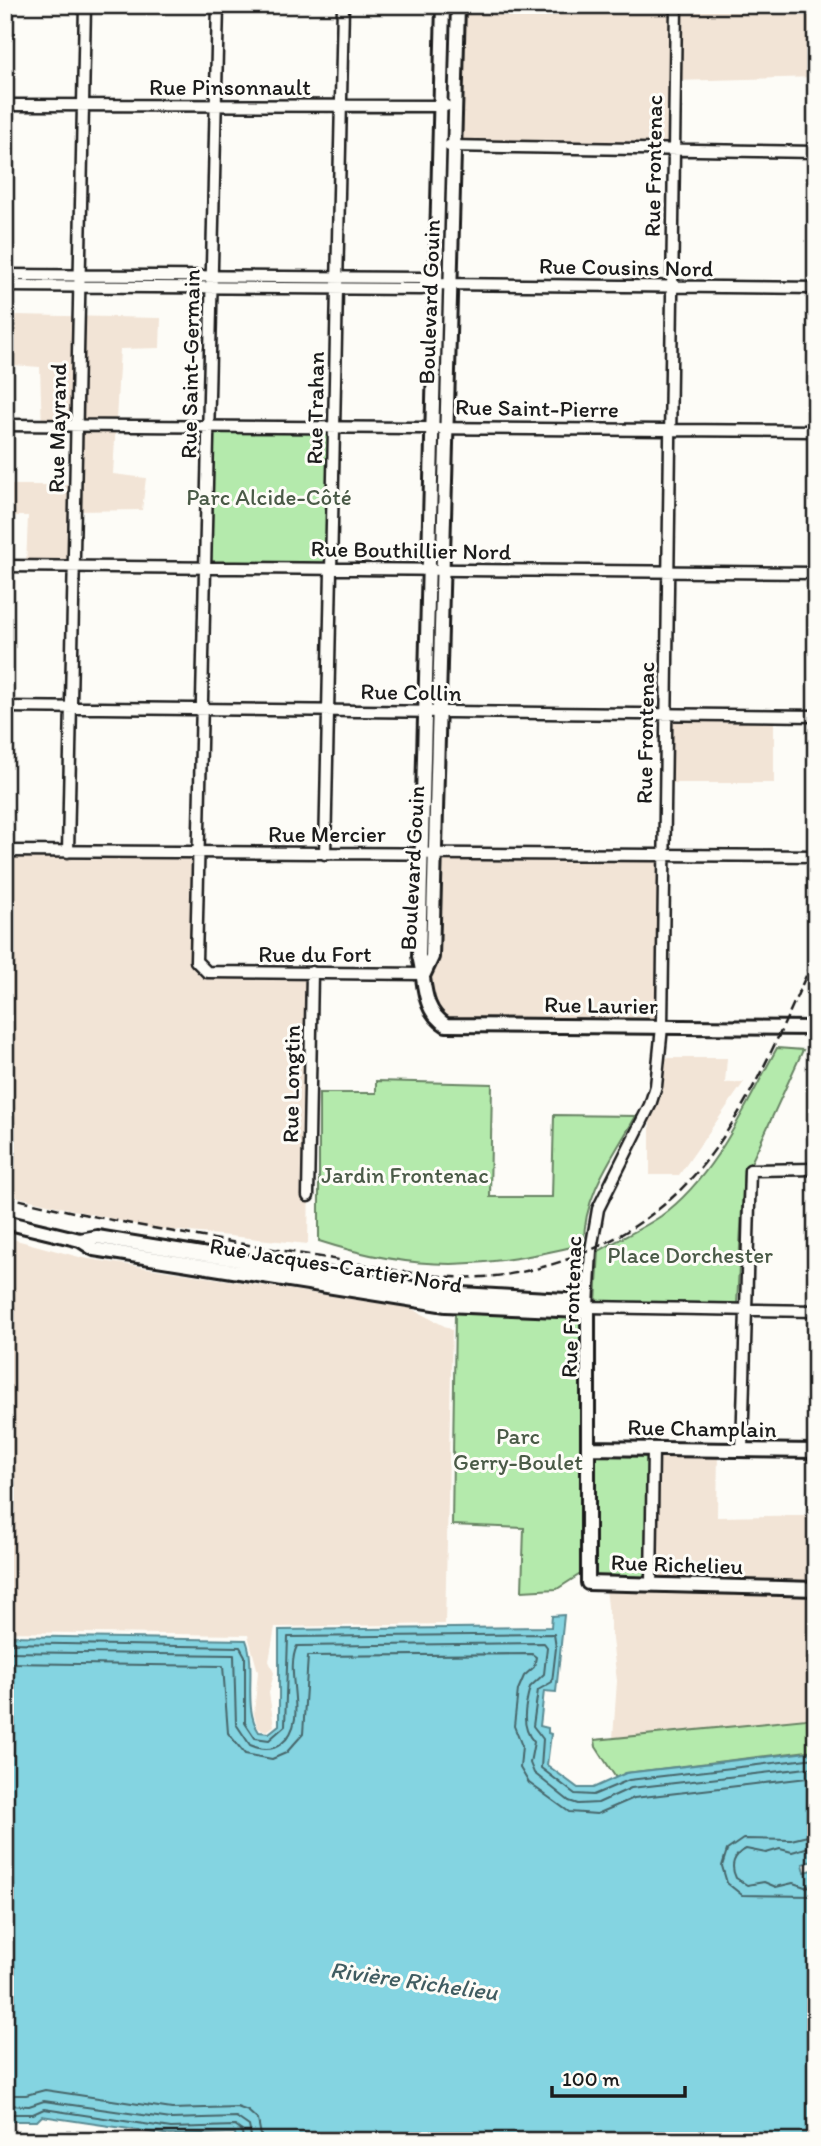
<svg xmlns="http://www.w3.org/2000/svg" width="821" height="2146" font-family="Itim,sans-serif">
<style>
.built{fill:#f2e4d6}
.green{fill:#b4eaac;stroke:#688364;stroke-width:2}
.water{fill:#84d4e1;stroke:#5a8a92;stroke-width:2}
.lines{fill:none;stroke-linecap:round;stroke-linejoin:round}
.shore{stroke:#46666b;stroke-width:2}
.minor-casing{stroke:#1c1c1c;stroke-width:15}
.tertiary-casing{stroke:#1c1c1c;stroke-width:18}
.minor{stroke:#fdfcf7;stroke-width:10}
.tertiary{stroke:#fdfcf7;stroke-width:12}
.rail{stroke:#1c1c1c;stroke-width:2.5;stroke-dasharray:10 5;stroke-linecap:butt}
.labels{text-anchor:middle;stroke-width:6;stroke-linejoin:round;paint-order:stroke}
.street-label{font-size:23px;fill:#1c1c1c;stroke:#fdfcf7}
.park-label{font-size:23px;fill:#4a5a47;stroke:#fdfcf7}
.water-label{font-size:24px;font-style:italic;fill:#405c61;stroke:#fdfcf7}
</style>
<rect width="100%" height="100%" fill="#fdfcf7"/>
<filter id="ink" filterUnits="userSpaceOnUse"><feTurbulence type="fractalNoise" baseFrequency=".0143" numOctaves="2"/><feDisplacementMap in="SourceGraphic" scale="14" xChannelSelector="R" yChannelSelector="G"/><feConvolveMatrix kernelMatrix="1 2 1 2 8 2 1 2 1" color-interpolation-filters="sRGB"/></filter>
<g filter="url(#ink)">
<path class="built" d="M458 5H816V77L675 81 674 152 455 151Z
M15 315 161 318 160 348 120 349 113 474 146 478 142 510 75 511 74 567 26 566 28 516H5L6 485H78L77 426 42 430 40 367 12 365Z
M667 714 774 715V783H666Z
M5 851 198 853 196 961 207 972H312L308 1244 150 1228 5 1194Z
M435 855 665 856 662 1027 446 1025 434 1017 424 974 432 956Z
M660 1058H727L725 1083 744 1082 679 1175H650V1105Z
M5 1237 83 1258 410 1308 452 1330 445 1624 275 1627 269 1661 274 1673 269 1693 274 1726 267 1731 258 1728 254 1714 258 1672 248 1635 5 1632Z
M589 1448 718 1450 717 1517 816 1515V1718L613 1738 617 1681Z"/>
<path class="green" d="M208 426H334L331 569 205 568Z
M777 1048 803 1050 752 1161 744 1169 737 1305 596 1302 599 1251C619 1239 642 1229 661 1216 716 1176 745 1106 777 1048Z
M376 1081 492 1084 490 1197H552L554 1115 636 1116C613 1157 583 1195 584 1244 485 1269 417 1273 319 1241V1093H376Z
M446 1305 584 1315 582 1573 557 1589 522 1591 524 1528 452 1525 455 1315Z
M589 1448 653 1449 651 1585 588 1583Z
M816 1718V1750L626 1773 616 1778 596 1747 595 1740Z"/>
<path class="water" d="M564 1615 556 1692 544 1691 540 1726 548 1728V1733L551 1734 547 1765 578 1788H593L626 1773 816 1751V1860L803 1864 805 1872 816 1869V2141H236L235 2133 170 2135 42 2116 37 2121H5V1636L246 1640C257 1668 242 1707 259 1732L269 1733 279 1725V1630L551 1627 552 1616Z"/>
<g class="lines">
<path class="shore" d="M5 1643 240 1647 245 1656V1723L255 1738 269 1740 285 1726 288 1637 554 1634 556 1648 552 1682 538 1690 533 1726 543 1739 541 1768 575 1794 593 1795 629 1780 816 1758
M5 1652 234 1655 236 1724 250 1745C261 1750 272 1751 281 1744 311 1721 283 1675 297 1646L544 1643 547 1647 544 1674 530 1687C525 1706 520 1727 534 1742L530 1763 534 1773 569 1801 578 1804 598 1803 631 1788 816 1767
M5 1663 223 1666 228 1733 245 1754 272 1759 286 1753 303 1734 308 1656 532 1654 536 1657 534 1667 524 1676 518 1690 514 1726 522 1746 520 1768 529 1783 569 1812 597 1814 634 1798 816 1777
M816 1834 791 1840 743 1839 727 1850 722 1866 727 1883 742 1895 816 1896
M816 1845 792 1852 780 1849 766 1853 746 1849C733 1855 730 1866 736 1878L747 1885 764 1882 776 1887 793 1883 805 1887 816 1885
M5 2095H26L45 2090 172 2109 237 2107 248 2111 258 2120 262 2141
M5 2105 29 2106 44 2101 171 2119 236 2117 249 2126 252 2141
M5 2114H33L44 2109 171 2128 235 2126 242 2131 243 2141"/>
<g class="minor-casing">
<path id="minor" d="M218 5 196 961 207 972 424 974
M676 5 662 1027 656 1086 650 1105 598 1209 591 1250 588 1307 816 1311
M5 105 446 106
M449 146 816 152
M5 275 421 278 436 284
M5 286 422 289 436 284 816 288
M5 425 816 431
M5 566 816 573
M5 707 816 716
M5 851 816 856
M68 852 85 5
M325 854 343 5
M308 1196 312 972
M742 1450 750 1170 816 1169
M651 1585 653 1449
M53 2139V2141"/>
</g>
<g class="tertiary-casing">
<path id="tertiary" d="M443 5 419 956C426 982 421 1009 446 1025L816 1028
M424 974 432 957 458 5
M5 1222 80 1240 94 1249 446 1305 582 1311 588 1307
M80 1240 97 1237 443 1293 583 1301 588 1307
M588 1307V1583L816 1589
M589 1448 816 1451"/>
</g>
<use href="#minor" class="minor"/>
<use href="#tertiary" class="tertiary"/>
<path class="rail" d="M5 1196C112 1223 219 1240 327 1258 381 1267 440 1282 495 1276 561 1269 626 1240 675 1195 740 1134 779 1034 816 954"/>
</g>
</g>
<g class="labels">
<g class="street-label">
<text x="230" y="95">Rue Pinsonnault</text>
<text transform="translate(653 166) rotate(-89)" y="8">Rue Frontenac</text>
<text transform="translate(626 267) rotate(1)" y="8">Rue Cousins Nord</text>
<text transform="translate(429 302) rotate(-88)" y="8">Boulevard Gouin</text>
<text transform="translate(190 364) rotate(-89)" y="8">Rue Saint-Germain</text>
<text transform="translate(315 408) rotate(-89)" y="8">Rue Trahan</text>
<text transform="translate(537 408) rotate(1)" y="8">Rue Saint-Pierre</text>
<text transform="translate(57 428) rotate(-89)" y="8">Rue Mayrand</text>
<text transform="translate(411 550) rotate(1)" y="8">Rue Bouthillier Nord</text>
<text transform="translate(411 692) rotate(1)" y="8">Rue Collin</text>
<text transform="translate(645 733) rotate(-89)" y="8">Rue Frontenac</text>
<text x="327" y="842">Rue Mercier</text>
<text transform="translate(412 868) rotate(-87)" y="8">Boulevard Gouin</text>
<text x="315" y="962">Rue du Fort</text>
<text transform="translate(601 1005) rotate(1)" y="8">Rue Laurier</text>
<text transform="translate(291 1084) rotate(-89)" y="8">Rue Longtin</text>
<text transform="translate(336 1265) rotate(9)" y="8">Rue Jacques-Cartier Nord</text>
<text transform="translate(571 1307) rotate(-88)" y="8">Rue Frontenac</text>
<text transform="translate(702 1428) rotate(1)" y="8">Rue Champlain</text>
<text transform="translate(677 1564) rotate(2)" y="8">Rue Richelieu</text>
</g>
<g class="park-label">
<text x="269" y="505">Parc Alcide-Côté</text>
<text x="405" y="1183">Jardin Frontenac</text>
<text x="690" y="1263">Place Dorchester</text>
<text x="518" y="1444">Parc<tspan x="518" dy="26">Gerry-Boulet</tspan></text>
</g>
<g class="water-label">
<text transform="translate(414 1981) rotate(8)" y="8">Rivière Richelieu</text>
</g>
</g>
<rect width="821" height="2146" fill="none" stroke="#fdfcf7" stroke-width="28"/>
<rect x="14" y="14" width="793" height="2118" fill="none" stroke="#1c1c1c" stroke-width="2.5" filter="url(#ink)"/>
<path d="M552 2086v10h133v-10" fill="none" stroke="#1c1c1c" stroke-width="3.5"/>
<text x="562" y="2086" font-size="21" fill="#1c1c1c" stroke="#fdfcf7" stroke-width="5" paint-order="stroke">100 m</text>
</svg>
